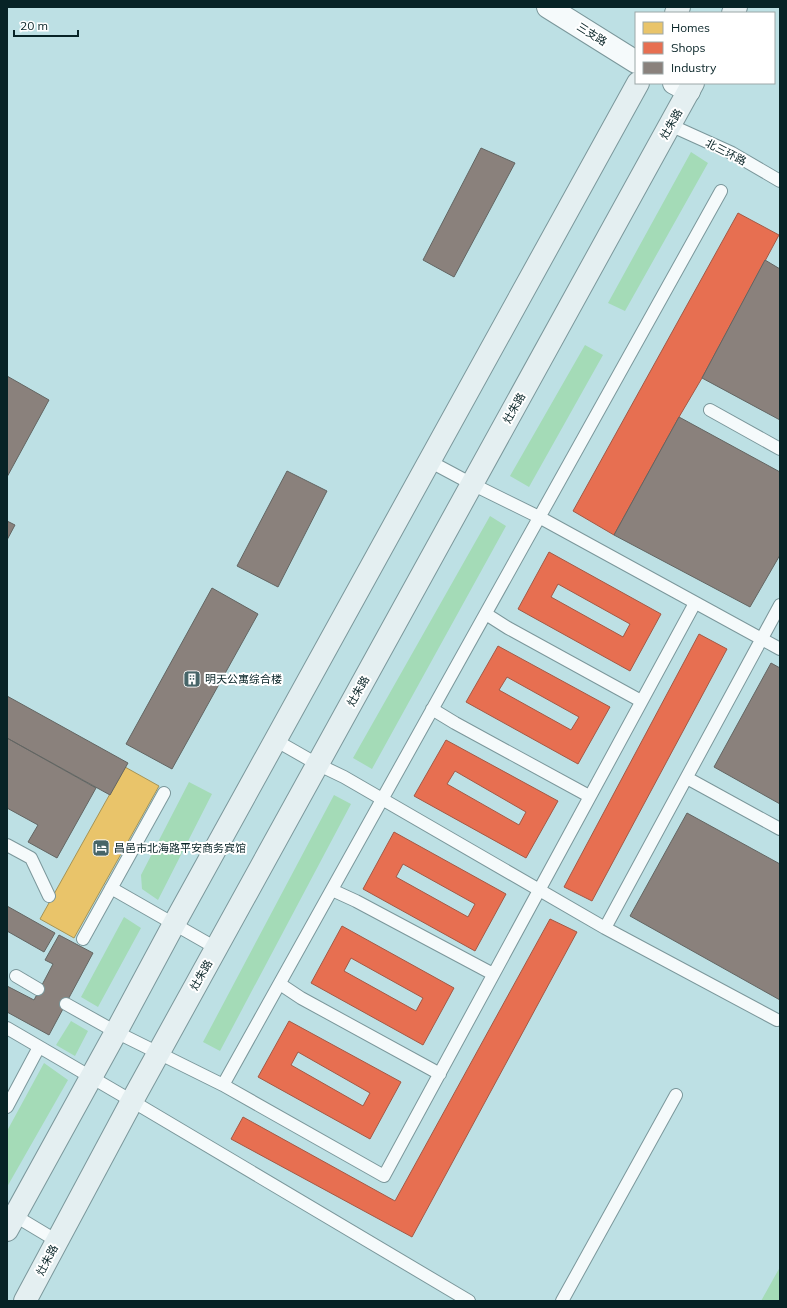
<svg xmlns="http://www.w3.org/2000/svg" width="787" height="1308" font-family="Mulish,'Noto Sans SC',sans-serif">
<style>
.green{fill:#a4dbb7}
.homes{fill:#e9c46a;stroke:#a59456}
.shops{fill:#e76f51;stroke:#a45844;fill-rule:evenodd}
.industry{fill:#8a817c;stroke:#636562}
.lines{fill:none;stroke-linecap:round;stroke-linejoin:round}
.service-casing{stroke:#7b979b;stroke-width:14}
.minor-casing{stroke:#7b979b;stroke-width:24}
.secondary-casing{stroke:#7b979b;stroke-width:24}
.service{stroke:#f5fafb;stroke-width:12}
.minor{stroke:#f5fafb;stroke-width:22}
.secondary{stroke:#e4eff1;stroke-width:22}
.labels{text-anchor:middle;stroke-width:4;stroke-linejoin:round;paint-order:stroke}
.street-label{font-size:11px;fill:#072326;stroke:#fff}
.poi-label{font-size:11px;fill:#072326;stroke:#fff;text-anchor:start}
</style>
<rect width="100%" height="100%" fill="#bde0e4"/>
<path class="green" d="M691 152 708 163 625 311 608 303Z
M585 345 603 355 529 487 510 476Z
M490 516 506 526 372 769 353 758Z
M189 782 212 794 158 900 142 889 141 875Z
M334 795 351 804 220 1051 203 1042Z
M124 917 141 928 98 1007 81 997Z
M71 1021 88 1031 75 1056 56 1045Z
M44 1063 68 1080 7 1187V1131Z
M780 1267V1301H761Z"/>
<path class="homes" d="M125 767 159 786 74 938 40 919Z"/>
<path class="shops" d="M738 213 779 235 702 378 679 417 614 535 573 511Z
M549 552 661 614 630 671 518 609ZM558 584 630 624 623 637 551 597Z
M699 634 727 649 592 901 564 887Z
M498 646 610 707 578 764 466 702ZM507 677 579 717 571 730 499 690Z
M446 740 558 801 526 858 414 796ZM455 771 526 812 519 825 447 784Z
M394 832 506 894 475 951 363 889ZM403 864 475 904 468 917 396 877Z
M550 919 577 932 412 1237 231 1139 243 1117 395 1201Z
M342 926 454 988 423 1045 311 983ZM351 958 423 998 416 1011 344 971Z
M289 1021 401 1082 370 1139 258 1077ZM298 1052 370 1093 363 1106 291 1065Z"/>
<path class="industry" d="M481 148 515 163 454 277 423 260Z
M765 260 780 269V420L702 378Z
M7 376 49 400 7 477Z
M679 417 780 472V555L750 607 614 535Z
M287 471 327 491 278 587 237 566Z
M7 521 15 525 7 540Z
M212 588 258 614 172 769 126 744Z
M771 663 780 668V804L714 767Z
M7 696 128 763 110 795 7 738Z
M7 738 96 788 57 858 28 842 38 825 7 808Z
M687 813 780 864V1000L630 916Z
M7 906 55 933 44 952 7 931Z
M59 935 93 953 49 1035 7 1012V986L34 1000 53 964 45 960Z"/>
<g class="lines">
<g class="service-casing">
<path id="service" d="M670 125 732 153 780 181
M710 410 780 449
M429 461 472 484 539 517 780 649
M486 614 508 628 641 701
M432 709 455 723 589 796
M275 740 317 764 344 777 605 928 777 1020
M687 778 780 829
M7 845 31 858 49 896
M111 888 216 948
M332 890 356 901 493 974
M605 928 780 605
M83 939 164 793
M16 976 38 989
M280 984 301 998 440 1074
M66 1004 116 1032 223 1085 384 1176 695 603
M7 1028 132 1101 469 1301
M223 1085 721 191
M7 1107 39 1047
M12 1214 57 1241
M562 1301 676 1095"/>
</g>
<g class="minor-casing">
<path id="minor" d="M548 7 636 62
M674 83 689 91"/>
</g>
<g class="secondary-casing">
<path id="secondary" d="M676 13 679 7
M733 13 736 7
M7 1230 116 1032 174 924 638 83
M25 1301 132 1101 693 83"/>
</g>
<use href="#service" class="service"/>
<use href="#minor" class="minor"/>
<use href="#secondary" class="secondary"/>
</g>
<defs>
<g id="building-square" transform="scale(0.9)"><rect x="-9" y="-9" width="18" height="18" rx="4" fill="#476568" stroke="#fff"/><path d="M-4-6H4V6H1V3H-1V6H-4ZM-2.5-4.3h1.7v1.8h-1.7ZM.8-4.3h1.7v1.8H.8ZM-2.5-1h1.7V.8h-1.7ZM.8-1h1.7V.8H.8Z" fill="#fff"/></g>
<g id="hotel-square" transform="scale(0.9)"><rect x="-9" y="-9" width="18" height="18" rx="4" fill="#476568" stroke="#fff"/><path d="M-6-4.5h1.5V1H6V5H4.5V3h-9V5H-6ZM-4 0a1.8 1.8 0 1 1 3.6 0ZM.5 0V-2.5h3Q6-2.5 6 0Z" fill="#fff"/></g>
</defs>
<g fill-rule="evenodd">
<use href="#building-square" x="192" y="679"/>
<use href="#hotel-square" x="101" y="848"/>
</g>
<g class="labels">
<g class="street-label">
<text transform="translate(592 34) rotate(32)" y="4">三支路</text>
<text transform="translate(671 124) rotate(-61)" y="4">灶朱路</text>
<text transform="translate(726 152) rotate(27)" y="4">北三环路</text>
<text transform="translate(514 408) rotate(-61)" y="4">灶朱路</text>
<text transform="translate(358 691) rotate(-61)" y="4">灶朱路</text>
<text transform="translate(201 975) rotate(-61)" y="4">灶朱路</text>
<text transform="translate(47 1260) rotate(-62)" y="4">灶朱路</text>
</g>
<g class="poi-label">
<text x="205" y="683">明天公寓综合楼</text>
<text x="114" y="852">昌邑市北海路平安商务宾馆</text>
</g>
</g>
<rect width="787" height="1308" fill="none" stroke="#072326" stroke-width="16"/>
<rect x="635" y="12" width="140" height="72" fill="#ffffff" stroke="#9ca7a8"/>
<rect x="643" y="22" width="20" height="12" fill="#e9c46a" stroke="#9ca7a8"/>
<text x="671" y="32" font-size="12" fill="#072326">Homes</text>
<rect x="643" y="42" width="20" height="12" fill="#e76f51" stroke="#9ca7a8"/>
<text x="671" y="52" font-size="12" fill="#072326">Shops</text>
<rect x="643" y="62" width="20" height="12" fill="#8a817c" stroke="#9ca7a8"/>
<text x="671" y="72" font-size="12" fill="#072326">Industry</text>
<path d="M14 30v6h64v-6" fill="none" stroke="#072326" stroke-width="2"/>
<text x="20" y="30" font-size="12" fill="#072326" stroke="#ffffff" stroke-width="3" paint-order="stroke">20 m</text>
</svg>
